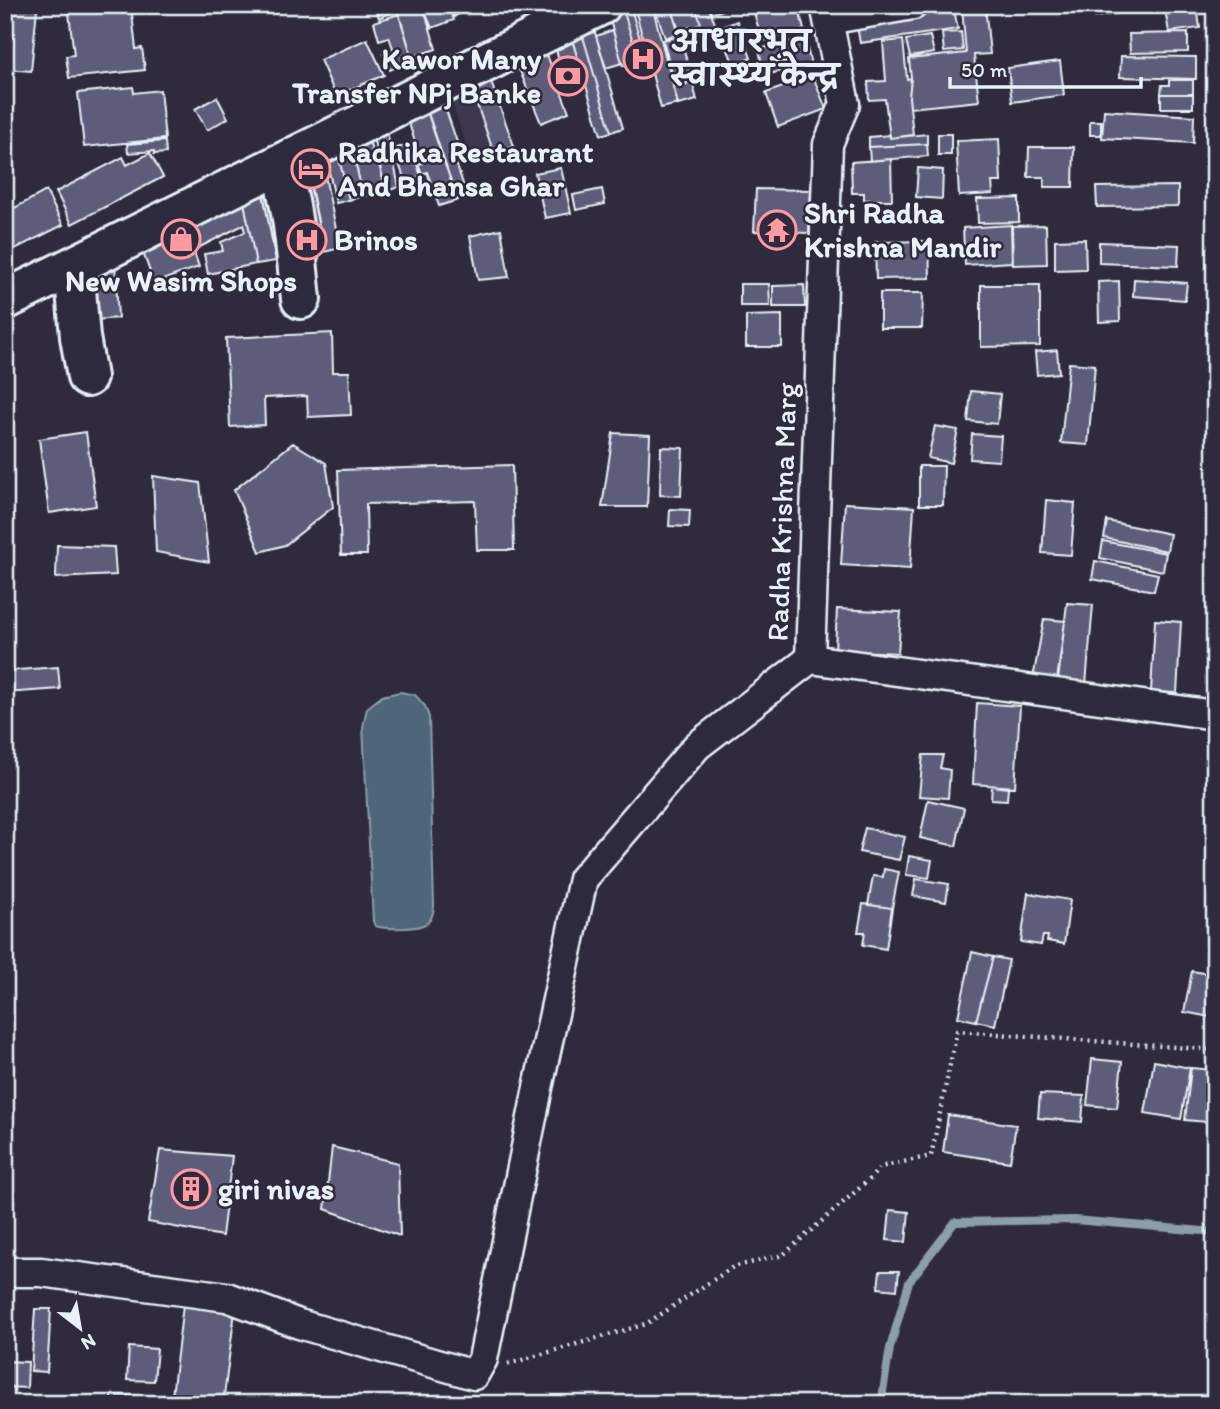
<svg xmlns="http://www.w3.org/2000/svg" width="1220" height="1409" font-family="Itim,'Playpen Sans Deva',sans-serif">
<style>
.built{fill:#3d394f}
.water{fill:#4e6678;stroke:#8c9eab;stroke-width:2}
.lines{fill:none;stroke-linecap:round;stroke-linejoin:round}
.stream{stroke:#8c9eab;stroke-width:8}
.building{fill:#5d5d7a;stroke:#e8f1f8;stroke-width:2}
.street-casing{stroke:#e8f1f8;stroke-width:33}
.secondary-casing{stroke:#e8f1f8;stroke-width:44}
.path{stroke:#e8f1f8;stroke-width:4.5;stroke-dasharray:2 5;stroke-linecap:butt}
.street{stroke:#2f2a3d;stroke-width:28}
.secondary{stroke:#2f2a3d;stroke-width:38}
.labels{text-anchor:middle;stroke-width:5;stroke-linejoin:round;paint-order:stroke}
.poi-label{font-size:30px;font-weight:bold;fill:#e8f1f8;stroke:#2f2a3d;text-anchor:start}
.street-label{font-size:30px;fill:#e8f1f8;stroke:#2f2a3d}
</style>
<rect width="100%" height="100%" fill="#2f2a3d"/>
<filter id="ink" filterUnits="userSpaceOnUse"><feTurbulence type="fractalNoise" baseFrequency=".0143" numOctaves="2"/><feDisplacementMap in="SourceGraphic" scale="14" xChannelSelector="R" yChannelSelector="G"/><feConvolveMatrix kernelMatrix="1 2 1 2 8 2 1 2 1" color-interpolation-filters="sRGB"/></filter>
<g filter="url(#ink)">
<path class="built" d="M469 82 495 156 486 159 483 151 470 155 447 89Z"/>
<path class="water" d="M400 692 415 695 425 706 429 717 434 906C433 912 433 918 428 922 420 930 386 929 375 926L373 921 363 727 367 708 382 696Z"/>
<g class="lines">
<path class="stream" d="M881 1404 890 1348 909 1282 955 1222 1075 1220 1215 1232"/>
</g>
<path class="building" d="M68 5H131L136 49 142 48 145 70 69 78 66 56 74 55Z
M374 5H396L398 9 379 18Z
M418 5H423L436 49 412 57 398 12Z
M426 5H448L454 20 432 28 424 10H427Z
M449 5H463L465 10 454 17Z
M630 5 646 59 639 61 622 6Z
M634 5H652L678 104 661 108Z
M654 5H670L679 33 665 38Z
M671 5H695L701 24 679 31Z
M695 5H708L717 29 702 35 699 28 702 27 701 24Z
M708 5H722L723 10 711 14Z
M752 5H798L804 30 762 41Z
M985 5 990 54 974 55 979 101 910 108 909 97 911 78 909 59 966 53 962 8Z
M1093 5H1144V9L1095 17Z
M1170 5H1198L1170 10Z
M5 6 37 8 31 71 5 69Z
M622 6 639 61 623 66 607 10Z
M1197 6 1200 28 1169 32 1165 10Z
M1212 9H1215V39H1214Z
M954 10 958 29 860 43 857 26Z
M399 14 413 60 390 70 383 54 394 51 389 37 379 40 374 22Z
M591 19 623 128 611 132 579 23Z
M737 21 751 58 734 65 719 28Z
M579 23 611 132 601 135 568 26Z
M568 26 584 80 566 85 551 31Z
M613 30 622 63 606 68 596 36Z
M961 32 963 50 944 52 942 33Z
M1188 33V52L1130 53 1129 34Z
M680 36 690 72 673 77 663 40Z
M930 36 934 53 910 57 906 40Z
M805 38 811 65 764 75 759 49Z
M367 39 384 75 336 96 320 60Z
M903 40 907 79 911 78 909 97 913 135 890 138 885 99 869 100 868 82 886 81 883 42Z
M547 55 569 112 541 123 518 66Z
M1121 56 1196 57V79L1120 77Z
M1060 61 1064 95 1012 102 1008 68Z
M487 71 514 146 495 156 469 82Z
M690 74 697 100 678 105 673 87 687 84 685 75Z
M813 76 826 109 778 127 766 93Z
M1169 80H1193V94H1161L1162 85H1169Z
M133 87 134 93 160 90 165 139 84 147 78 93Z
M1161 94H1193V108H1161Z
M441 95 461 154 454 157 465 190 455 193 424 101Z
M217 97 228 118 207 130 195 109Z
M423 99 442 156 417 165 410 144 415 142 403 105Z
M1104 110 1194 116 1193 143 1102 138Z
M1090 121H1101V135H1090Z
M385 122 399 187 386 191 370 125Z
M368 134 373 157H377L386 191 363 196 350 138Z
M927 134V144L869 147V137L890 135V138Z
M938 134H951V155H938Z
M350 138 363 196 349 200 335 142Z
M999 139 1001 182H992L993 194 959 196 956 141Z
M165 141 166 153 154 154V151L128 153 127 144Z
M335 142 349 200 336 203 323 145Z
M410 144 421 176 405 181 394 149Z
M927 144 928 156 870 161 869 147Z
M1029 147H1074L1073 187H1044V177H1028Z
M320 152 340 248 324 252 304 156Z
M150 153 163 177 72 224 56 192 123 157 127 165Z
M442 156 458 200 439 206 427 172 422 174 418 164Z
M891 159 892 200H864V193H852L851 162Z
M307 168 324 250 317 251 319 258 312 260 284 173Z
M561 168 571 213 545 218 535 173Z
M918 168 943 170 942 199 916 197Z
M281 177 294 247 274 251 261 181Z
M1178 186V206L1097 207 1096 187Z
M262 188 276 261 256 264 242 192Z
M602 189 605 204 576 210 573 195Z
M756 189 811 190 809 233 754 231Z
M46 191 63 225 5 254V213Z
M242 192 256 264 208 274 204 254 223 251 221 242 245 232 243 225 196 249 188 218Z
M1019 198V222L978 223 977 199Z
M1011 225 1012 262 965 265 963 228Z
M1046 225 1047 264 1013 265 1012 226Z
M186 229 199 267 154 283 140 244Z
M501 229 509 277 478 280 470 236Z
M1085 239 1086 269 1055 270V240Z
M929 241 930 278 876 279 875 242Z
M1099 242 1179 245 1178 266 1099 263Z
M115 261 118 318 96 320 93 263Z
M1212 274H1215V293H1212Z
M1134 279 1187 283 1185 300 1133 296Z
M1119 281 1120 321 1099 322 1098 282Z
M740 284H769L770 306H740Z
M804 285 805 307H773V286Z
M981 285H1040V346L981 347Z
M880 293H923L922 328H880Z
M782 315V347H746V316Z
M332 333 333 372H349L351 415 308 417 307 396 264 398 265 425 230 427 226 338Z
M1057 350 1059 373 1037 375 1035 352Z
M1069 363 1095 365 1088 445 1061 443Z
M971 391 1000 394 997 424 968 421Z
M935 426 958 430 951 463 928 458Z
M86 432 96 506 49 513 39 439Z
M613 433 650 435 647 507H602Z
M972 434 1001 436 999 461 970 459Z
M293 443 326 463 333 507 285 545 260 552 234 490Z
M661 447 683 448 681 496 660 495Z
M512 465 514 550H477L475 501 366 504 367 555H341L338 470Z
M919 466H944L943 505H919Z
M153 476 200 483 209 562 156 552Z
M1046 500 1075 503 1071 555 1042 553Z
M845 503 914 507 910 569 841 565Z
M670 509 690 510 689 527 669 526Z
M1107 521 1170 534 1167 551 1104 538Z
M1103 541 1166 553 1163 571 1100 558Z
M57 545 114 547 116 575 56 578Z
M1095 561 1158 574 1154 591 1092 579Z
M1067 603 1093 605 1086 684 1058 681Z
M837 609 901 612 898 653 835 650Z
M1044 619 1065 621 1056 688 1032 684Z
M1155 620 1181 622 1177 693 1151 692Z
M1210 651 1215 652V690L1208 689Z
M58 667 60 689 5 693V671Z
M977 703 1020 706 1015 787 973 784Z
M923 755H943L940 768 950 770 948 798 919 796Z
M992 786 1008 788 1007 800 991 799Z
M928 800 964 808 956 846 920 838Z
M865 828 905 837 899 860 859 852Z
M909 856 932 860 929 878 906 875Z
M884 869 899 872 892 908 868 905 873 876 883 877Z
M916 879 949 884 946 902 913 896Z
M1028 893 1070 900 1064 944 1047 941 1048 936H1043L1041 945 1021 942Z
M863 904 892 908 886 949 863 945 865 932H858Z
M972 952 993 957 976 1021 958 1017Z
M993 957 1009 960 995 1025 976 1021Z
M1192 971 1215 975V1018L1184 1012Z
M1092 1059 1122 1062 1117 1108 1087 1105Z
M1154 1061 1190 1068 1181 1119 1145 1113Z
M1191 1068 1213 1070 1207 1122 1185 1120Z
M1040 1094 1084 1096 1082 1122 1038 1118Z
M948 1115 1016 1125 1010 1162 943 1152Z
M332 1147 398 1163 400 1236 325 1209Z
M160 1150 232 1156 222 1236 148 1222Z
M890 1210 909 1212 906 1242 887 1240Z
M880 1271H899L897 1290 878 1288Z
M183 1305 235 1311 223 1404H171Z
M35 1309H51L47 1372 31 1371Z
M129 1347 157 1349 154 1381 127 1380Z
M5 1361 28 1362 27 1388 5 1387Z
M111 1395 167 1397V1404H111Z"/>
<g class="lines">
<g class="street-casing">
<path id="street" d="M825 5 845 104 828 144 810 659 1215 715
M828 20 913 5
M5 1272H41L227 1297 299 1324 474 1375 483 1359 538 1088 583 879 697 746 810 659"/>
</g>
<g class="secondary-casing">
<path id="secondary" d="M279 164C294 207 296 254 301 299
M74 266 80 337 87 377
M5 300 601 5"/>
</g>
<path class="path" d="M508 1364 646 1324 733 1267 783 1255 871 1178 880 1167 931 1156 957 1031 1215 1050"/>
<use href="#street" class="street"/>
<use href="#secondary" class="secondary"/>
</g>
</g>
<defs>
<g id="hospital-ring" transform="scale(2.0125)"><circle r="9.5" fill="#2f2a3d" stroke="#ff9aa2" stroke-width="1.5"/><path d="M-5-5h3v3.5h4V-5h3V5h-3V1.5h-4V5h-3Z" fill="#ff9aa2"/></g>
<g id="bank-ring" transform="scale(2.0125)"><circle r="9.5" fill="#2f2a3d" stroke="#ff9aa2" stroke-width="1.5"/><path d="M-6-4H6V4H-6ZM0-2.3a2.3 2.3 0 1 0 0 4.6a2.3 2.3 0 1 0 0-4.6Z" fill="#ff9aa2"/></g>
<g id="hotel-ring" transform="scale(2.0125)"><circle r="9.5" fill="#2f2a3d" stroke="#ff9aa2" stroke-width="1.5"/><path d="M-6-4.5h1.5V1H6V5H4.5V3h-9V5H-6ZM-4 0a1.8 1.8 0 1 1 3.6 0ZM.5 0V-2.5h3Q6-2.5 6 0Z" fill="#ff9aa2"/></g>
<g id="temple-ring" transform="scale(2.0125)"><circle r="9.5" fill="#2f2a3d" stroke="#ff9aa2" stroke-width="1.5"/><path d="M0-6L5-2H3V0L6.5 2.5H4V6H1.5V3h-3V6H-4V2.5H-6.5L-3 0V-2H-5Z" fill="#ff9aa2"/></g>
<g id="shop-ring" transform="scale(2.0125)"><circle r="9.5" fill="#2f2a3d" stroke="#ff9aa2" stroke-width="1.5"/><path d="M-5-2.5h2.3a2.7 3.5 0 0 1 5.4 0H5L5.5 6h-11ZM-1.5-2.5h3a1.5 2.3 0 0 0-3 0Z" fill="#ff9aa2"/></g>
<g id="building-ring" transform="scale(2.0125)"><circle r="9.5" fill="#2f2a3d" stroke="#ff9aa2" stroke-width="1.5"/><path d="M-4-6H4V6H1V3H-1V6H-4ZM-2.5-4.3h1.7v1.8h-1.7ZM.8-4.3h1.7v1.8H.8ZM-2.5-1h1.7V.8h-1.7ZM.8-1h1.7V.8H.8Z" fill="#ff9aa2"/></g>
</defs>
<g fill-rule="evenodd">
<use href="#hospital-ring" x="643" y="59"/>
<use href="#bank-ring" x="568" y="76"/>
<use href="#hotel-ring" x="311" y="169"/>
<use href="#temple-ring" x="777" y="230"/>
<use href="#shop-ring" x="181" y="239"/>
<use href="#hospital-ring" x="307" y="240"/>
<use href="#building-ring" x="191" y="1189"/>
</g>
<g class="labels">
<g class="poi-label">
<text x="670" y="52">आधारभुत<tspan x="670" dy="34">स्वास्थ्य केन्द्र</tspan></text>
<text x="541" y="69" text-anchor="end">Kawor Many<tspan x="541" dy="34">Transfer NPj Banke</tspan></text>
<text x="338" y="162">Radhika Restaurant<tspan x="338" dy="34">And Bhansa Ghar</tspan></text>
<text x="804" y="223">Shri Radha<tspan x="804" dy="34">Krishna Mandir</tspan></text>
<text x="334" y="250">Brinos</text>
<text x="181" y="291" text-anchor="middle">New Wasim Shops</text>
<text x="218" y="1199">giri nivas</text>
</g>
<g class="street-label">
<text transform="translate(782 512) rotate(-88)" y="10">Radha Krishna Marg</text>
</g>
</g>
<rect width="1220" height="1409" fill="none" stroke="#2f2a3d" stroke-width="28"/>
<rect x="14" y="14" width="1192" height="1381" fill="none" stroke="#e8f1f8" stroke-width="2.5" filter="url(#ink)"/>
<g transform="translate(80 1328) rotate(149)" stroke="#2f2a3d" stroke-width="5" paint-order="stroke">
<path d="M0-5L12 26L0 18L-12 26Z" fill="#e8f1f8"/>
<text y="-10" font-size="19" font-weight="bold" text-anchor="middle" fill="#e8f1f8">N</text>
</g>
<path d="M950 77v10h191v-10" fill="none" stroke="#e8f1f8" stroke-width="3.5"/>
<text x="961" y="77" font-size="21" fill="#e8f1f8" stroke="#2f2a3d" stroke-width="5" paint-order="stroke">50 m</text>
</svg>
